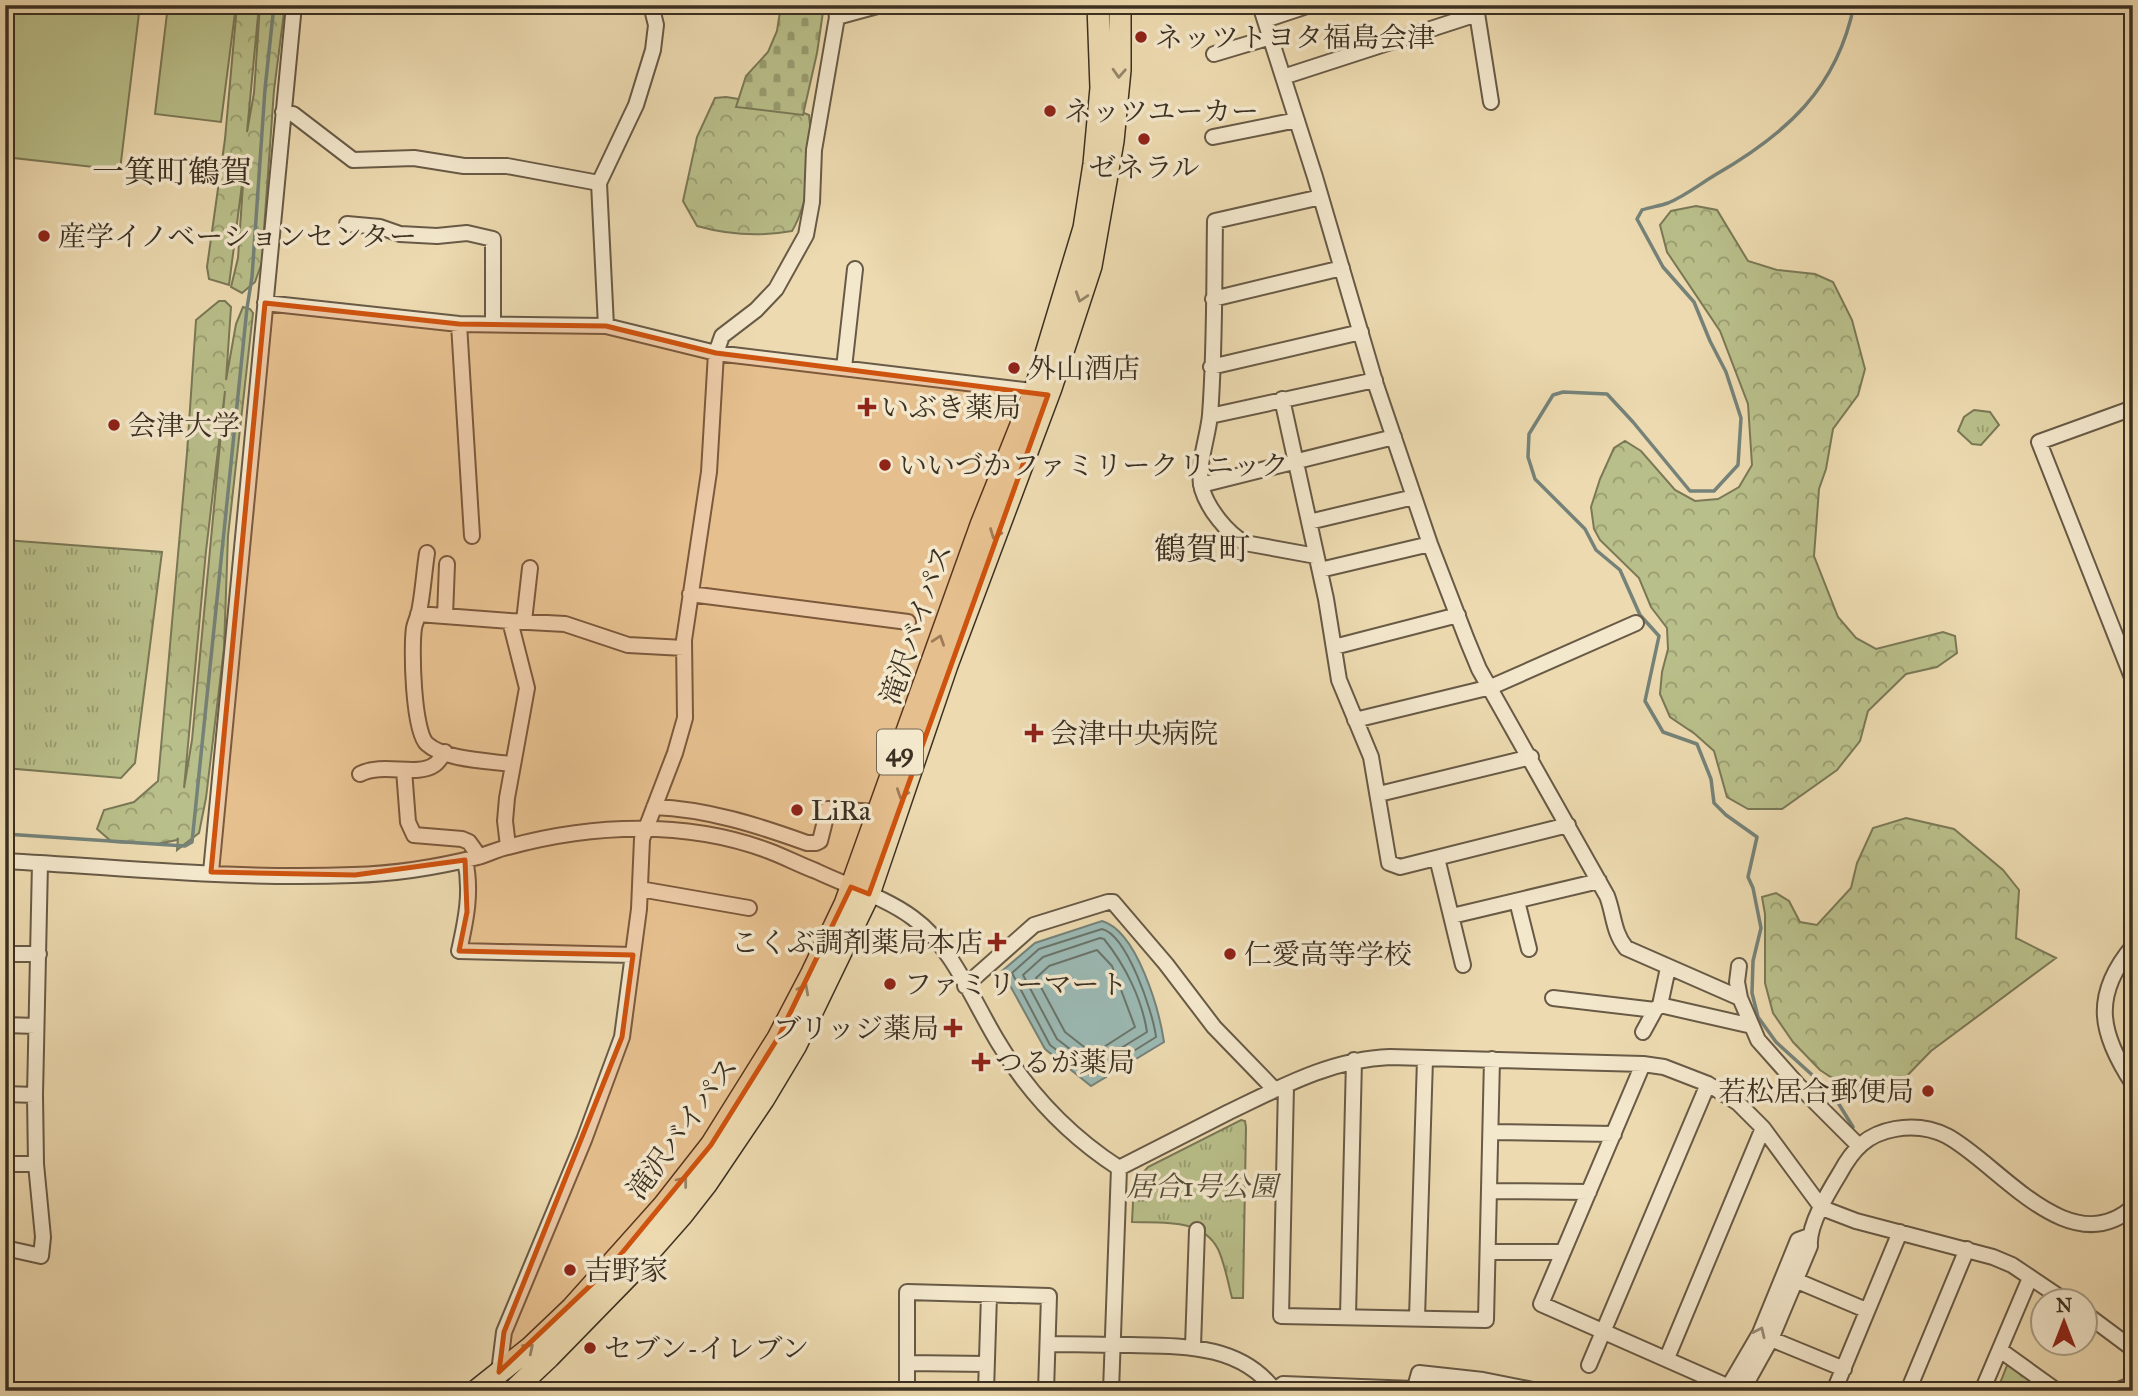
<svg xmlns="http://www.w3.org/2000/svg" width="2138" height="1396" font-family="'IM FELL Great Primer','Noto Serif JP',serif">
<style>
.grass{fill:url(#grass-tufts);stroke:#7a7856;stroke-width:2}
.forest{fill:url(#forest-crowns);stroke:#7a7856;stroke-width:2;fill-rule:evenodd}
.cemetery{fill:url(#cemetery-stones);stroke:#7a7856;stroke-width:2}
.pitch{fill:#b9bf8a;stroke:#7a7856;stroke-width:2}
.water{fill:#9bb9b3;stroke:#758279;stroke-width:2}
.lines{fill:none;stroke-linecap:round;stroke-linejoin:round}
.shore{stroke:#6b746a;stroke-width:2}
.stream{stroke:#758279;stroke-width:3.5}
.minor-casing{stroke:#685a46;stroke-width:18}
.highway-casing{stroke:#3b3022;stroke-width:24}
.minor{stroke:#f3e7cc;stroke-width:14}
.highway{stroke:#eddab0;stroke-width:21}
.oneway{stroke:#948569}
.oneway2{stroke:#978c77}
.marked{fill:#ce530f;fill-opacity:0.2;stroke:#ce530f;stroke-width:5;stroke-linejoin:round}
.poi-dot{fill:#8f2418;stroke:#f3e7cc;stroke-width:2.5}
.labels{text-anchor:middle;stroke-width:7;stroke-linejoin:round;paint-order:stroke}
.shield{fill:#f3e7cc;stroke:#726755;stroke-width:2}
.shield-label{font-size:26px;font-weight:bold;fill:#3b3022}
.poi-label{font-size:28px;fill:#3b3022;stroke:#f3e7cc;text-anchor:start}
.street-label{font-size:28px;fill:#3b3022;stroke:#f3e7cc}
.park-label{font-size:28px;font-style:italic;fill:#544d37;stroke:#f3e7cc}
.quarter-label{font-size:32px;fill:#3b3022;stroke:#f3e7cc}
</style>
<defs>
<pattern id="grass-tufts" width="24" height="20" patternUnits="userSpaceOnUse" patternTransform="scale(1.75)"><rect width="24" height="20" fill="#b9bf8a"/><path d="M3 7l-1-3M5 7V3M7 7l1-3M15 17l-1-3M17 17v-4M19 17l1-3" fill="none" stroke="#989c70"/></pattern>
<pattern id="forest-crowns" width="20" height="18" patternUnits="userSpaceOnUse" patternTransform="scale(1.75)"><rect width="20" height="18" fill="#b9bf8a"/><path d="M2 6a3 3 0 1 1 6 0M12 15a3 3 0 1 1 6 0" fill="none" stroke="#989c70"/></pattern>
<pattern id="cemetery-stones" width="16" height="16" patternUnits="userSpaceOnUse" patternTransform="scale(1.75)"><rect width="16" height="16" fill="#b9bf8a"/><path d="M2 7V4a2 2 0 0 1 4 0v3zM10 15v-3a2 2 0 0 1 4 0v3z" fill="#989c70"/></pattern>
</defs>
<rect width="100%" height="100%" fill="#eddab0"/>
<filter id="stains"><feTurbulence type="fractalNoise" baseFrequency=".00286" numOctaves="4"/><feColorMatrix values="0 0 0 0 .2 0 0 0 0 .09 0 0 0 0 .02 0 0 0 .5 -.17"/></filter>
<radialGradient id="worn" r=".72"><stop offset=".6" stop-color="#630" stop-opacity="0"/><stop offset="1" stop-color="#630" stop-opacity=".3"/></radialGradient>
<path class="grass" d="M1974 410 1990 412 1999 425 1981 445 1972 444 1958 431 1964 417Z
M5 540 162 552 135 763 121 778 5 768Z
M1241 1120 1245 1121 1246 1127 1243 1298H1232C1228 1283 1225 1264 1218 1249 1202 1218 1162 1223 1132 1222L1134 1183 1148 1167Z
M2008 1363 2050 1391H1997Z"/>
<path class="forest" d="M237 5H259L247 132 254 93 260 5H285L274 90 264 230 265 254 255 282 242 293 231 287 238 258 244 169 229 285 209 279 207 267 225 139Z
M726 97 789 107 809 115C814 149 810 201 792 231 759 237 729 235 697 226L683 201 697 137 715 98Z
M1696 206 1717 210 1748 261 1777 270 1815 274 1833 282 1852 320 1865 369 1858 395 1833 429 1826 469 1819 489 1814 556 1838 617 1856 638 1876 649 1943 632 1955 636 1957 653 1937 667 1906 674 1868 711 1860 741 1837 770 1782 809H1748L1727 797 1714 751 1695 734 1670 717 1660 694 1662 672 1668 649 1667 628 1651 607 1639 578 1600 540 1594 529 1591 507 1600 479 1614 448 1625 441 1641 451 1675 490 1695 501 1718 499 1739 487 1752 465 1748 404 1720 331 1667 252 1660 225 1671 211Z
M219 301H225L231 307 226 380 236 324 243 307 250 309 253 313 228 536 224 648 206 798 199 833 177 850 178 838 177 840 157 844 112 842 97 829 104 810 134 802 158 781 187 453 196 320ZM225 391 192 740 184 788 206 551Z
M1906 818 1954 829 2003 870 2019 890 2016 938 2056 958 1931 1051 1897 1086 1861 1092 1843 1085 1820 1070 1793 1042 1773 1013 1765 983V914L1762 897 1776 893 1789 901 1800 922 1817 925 1851 888 1857 863 1873 828Z"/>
<path class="cemetery" d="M781 5H824L817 53 803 115 736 107 746 76 768 52 777 31Z"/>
<path class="pitch" d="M5 5H140L120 170 5 157Z
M168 5H236L221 122 155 114Z"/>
<path class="water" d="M1102 921C1137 931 1159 1009 1164 1042L1091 1086 1045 1049 1002 971 1035 943Z"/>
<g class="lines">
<path class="shore" d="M1102 929C1127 935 1153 1012 1156 1037L1092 1077 1050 1045 1012 973 1039 949Z
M1100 938 1104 939C1125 965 1142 999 1147 1032L1092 1066 1057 1039 1023 975 1043 957Z
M1097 950 1112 966 1135 1027 1093 1054 1065 1032 1036 978 1049 966Z"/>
<path class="stream" d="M5 834 185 846 192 842 247 308 252 277 265 89 274 5
M1853 1127 1832 1093 1776 1042 1758 1017 1752 993 1753 961 1761 928 1753 888 1748 877 1757 837 1726 815 1714 803 1711 779 1697 744 1663 732 1645 701 1659 636 1640 615 1620 570 1596 550 1585 529 1535 479 1528 457 1529 434 1553 395 1563 392 1607 394 1633 422 1690 491H1714L1738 465 1741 418 1726 372 1710 341 1694 302 1663 267 1637 219 1642 210C1651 207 1660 206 1668 203 1685 196 1700 184 1715 175 1786 134 1837 89 1854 5"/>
<g class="minor-casing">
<path id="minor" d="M1260 5 1315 177 1376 385 1430 544 1467 640 1479 669 1607 896C1614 914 1613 932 1626 948L1740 998 1758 1040 1797 1084 1858 1145
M1476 7 1491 102
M837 17 881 5
M1265 20 1310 5
M1214 54 1271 37
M1283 77 1477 14
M283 112 293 114 353 160 414 158 464 166H507L599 183
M1213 137 1297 120
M347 224 380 227 400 234 437 236 467 233 493 239V323
M1213 299 1342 268
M265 303 459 324 606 326 716 353 1041 392
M459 324 472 536
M606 326 599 183 636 105 653 50 656 25 651 5
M1211 367 1361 332
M844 368 855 269
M1282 399 1326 599 1339 680 1371 757 1389 863 1400 867 1568 825
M2133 408 2039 442 2133 680
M1210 416 1375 380
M1201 485 1394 437
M1309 522 1414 497
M427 553C424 572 423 593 419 612 418 617 415 622 414 628 411 647 413 732 427 744 445 760 489 761 511 764
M1316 556 1245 543C1227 533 1208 509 1202 489 1196 467 1208 438 1210 415 1215 351 1214 286 1215 221L1321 197
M1320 570 1430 544
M690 594 908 622
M418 614 510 621
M445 616 447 564
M524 621 530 568
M1334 647 1458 615
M1355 720 1491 687 1636 623
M404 770 408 822 414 835 462 839 469 842 479 856
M360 774C383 762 417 777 434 765 438 763 442 756 445 752
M1379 794 1531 757
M654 807C707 809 757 825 807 843H816L820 841 828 809 877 812
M508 846 505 821 507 798 527 688 510 621 565 624 628 645 684 648
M1437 858 1463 965
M465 860C472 891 466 920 459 951L633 955
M5 861C120 867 237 880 353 875 394 874 438 867 478 857 488 854 498 849 508 847 592 824 687 820 769 851 785 857 800 865 816 871 847 886 885 897 913 918 952 946 973 1001 998 1042 1029 1094 1068 1135 1119 1168
M211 872 294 5
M640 889 749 908
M1517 901 1529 949
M1452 916 1599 881
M2133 946C2091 996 2100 1034 2133 1084
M5 954H39
M1739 966 1737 982 1740 998
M965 986 1034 925 1108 902H1113L1166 964 1214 1027 1275 1090
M1553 998 1655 1010
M1660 1005 1752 1026
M5 1025 36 1026
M1643 1032 1655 1010 1660 1005 1668 968
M1643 1064 1541 1304 1729 1387
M1286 1086 1281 1316 1486 1320 1492 1059
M5 1094 35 1095
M1491 1132 1614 1134
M5 1164H36
M1119 1168C1156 1149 1192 1131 1229 1112 1281 1087 1332 1059 1390 1057L1643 1064 1664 1067 1708 1084 1738 1103 1763 1128 1822 1208 1856 1221 1993 1257 2012 1265 2067 1302
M1489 1191 1589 1192
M5 1248 41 1256 43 1237 36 1164 35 1095 40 863
M1488 1252H1563
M1795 1280 1866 1310
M2086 1314 2133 1349
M1348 1316 1354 1060
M1417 1318 1425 1059
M1771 1339 1844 1369
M1048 1344C1075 1344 1103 1345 1130 1345 1182 1346 1241 1344 1275 1391
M1193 1346 1197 1230
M2000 1350 2057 1391
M1667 1358 1763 1128
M908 1363 987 1364
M1589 1365 1708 1084
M499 1372 504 1332 584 1140 622 1037 639 909 642 839 675 753 685 718 684 640 709 472 716 353 722 336 756 310 776 289 806 235 812 202 814 150 837 17 835 5
M1275 1390 1283 1384 1414 1389
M907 1391V1292L1049 1296 1046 1391
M986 1391 989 1295
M1111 1391 1119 1168
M1414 1391 1419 1373 1483 1380 1538 1391
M1726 1391 1760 1333 1798 1240 1809 1236
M1742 1391 1771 1339 1810 1246C1808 1225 1829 1191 1840 1173 1853 1149 1867 1134 1895 1129 1912 1126 1931 1128 1947 1136 1998 1163 2069 1264 2133 1207
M1834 1391 1900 1232
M1908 1391 1967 1249
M1982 1391 2030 1278
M2116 1391 2133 1384"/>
</g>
<g class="highway-casing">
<path id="highway" d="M476 1391 530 1348 572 1308 664 1205 711 1145 778 1038 812 973 845 904 981 525 1035 390 1084 228 1094 164 1101 88 1098 5
M513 1391 549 1357 631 1273 682 1215 707 1183 763 1100 796 1045 869 894 947 665 1051 388 1091 266 1113 141 1120 70V5"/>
</g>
<use href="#minor" class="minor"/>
<use href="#highway" class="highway"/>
</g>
<defs><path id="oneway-chevron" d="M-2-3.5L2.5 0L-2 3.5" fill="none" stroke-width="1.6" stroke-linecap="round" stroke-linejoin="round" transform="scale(1.75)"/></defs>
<g class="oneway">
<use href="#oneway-chevron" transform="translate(1119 73) rotate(93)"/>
<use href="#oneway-chevron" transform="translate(1081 297) rotate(108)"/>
<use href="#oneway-chevron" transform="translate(995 534) rotate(111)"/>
<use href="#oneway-chevron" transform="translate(939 640) rotate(-71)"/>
<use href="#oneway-chevron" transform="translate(902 794) rotate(109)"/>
<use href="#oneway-chevron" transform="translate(804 989) rotate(-62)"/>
<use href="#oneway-chevron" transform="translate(683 1181) rotate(-52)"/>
<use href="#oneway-chevron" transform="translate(529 1348) rotate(-40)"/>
</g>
<use class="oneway2" href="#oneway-chevron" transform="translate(1760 1332) rotate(-65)"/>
<path class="marked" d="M265 303 459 324 606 326 716 353 1048 395 869 894 851 887 778 1038 711 1145 612 1265 499 1372 504 1332 622 1037 633 955 459 951 467 912 465 860 355 875 211 872Z"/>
<g class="poi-dot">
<circle cx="1141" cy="37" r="7"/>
<circle cx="1050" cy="111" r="7"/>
<circle cx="1144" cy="139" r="7"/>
<circle cx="44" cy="236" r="7"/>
<circle cx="1014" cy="368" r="7"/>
<path d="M863.5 396.5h7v7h7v7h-7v7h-7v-7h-7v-7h7z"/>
<circle cx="114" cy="425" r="7"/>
<circle cx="885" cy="465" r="7"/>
<path d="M1030.5 722.5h7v7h7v7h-7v7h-7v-7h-7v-7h7z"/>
<circle cx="797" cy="810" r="7"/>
<path d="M993.5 931.5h7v7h7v7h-7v7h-7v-7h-7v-7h7z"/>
<circle cx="1230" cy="954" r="7"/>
<circle cx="890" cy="984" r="7"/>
<path d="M949.5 1017.5h7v7h7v7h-7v7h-7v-7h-7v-7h7z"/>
<path d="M977.5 1051.5h7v7h7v7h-7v7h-7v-7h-7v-7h7z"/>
<circle cx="1928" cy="1091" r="7"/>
<circle cx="570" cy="1270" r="7"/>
<circle cx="590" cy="1348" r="7"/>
</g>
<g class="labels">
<rect class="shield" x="877" y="729.5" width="46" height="45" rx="5"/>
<g class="shield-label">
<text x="900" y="761">49</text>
</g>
<g class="poi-label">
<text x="1155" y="47">ネッツトヨタ福島会津</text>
<text x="1064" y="121">ネッツユーカー</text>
<text x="1144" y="177" text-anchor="middle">ゼネラル</text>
<text x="58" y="246">産学イノベーションセンター</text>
<text x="1028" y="378">外山酒店</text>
<text x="881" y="417">いぶき薬局</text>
<text x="128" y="435">会津大学</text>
<text x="899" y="475">いいづかファミリークリニック</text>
<text x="1050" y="743">会津中央病院</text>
<text x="811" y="820">LiRa</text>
<text x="983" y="952" text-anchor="end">こくぶ調剤薬局本店</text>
<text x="1244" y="964">仁愛高等学校</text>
<text x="904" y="994">ファミリーマート</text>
<text x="939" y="1038" text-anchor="end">ブリッジ薬局</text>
<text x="995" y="1072">つるが薬局</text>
<text x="1914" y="1101" text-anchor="end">若松居合郵便局</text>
<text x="584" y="1280">吉野家</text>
<text x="604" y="1358">セブン-イレブン</text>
</g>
<g class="street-label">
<text transform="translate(916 624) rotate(-71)" y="10">滝沢バイパス</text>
<text transform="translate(682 1128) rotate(-54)" y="10">滝沢バイパス</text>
</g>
<g class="park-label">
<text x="1202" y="1196">居合1号公園</text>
</g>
<g class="quarter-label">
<text x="172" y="183">一箕町鶴賀</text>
<text x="1202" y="560">鶴賀町</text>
</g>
</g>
<rect width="2138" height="1396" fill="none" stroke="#eddab0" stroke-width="28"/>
<rect x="7" y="7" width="2124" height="1382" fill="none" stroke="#3b3022" stroke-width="3.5"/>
<rect x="14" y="14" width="2110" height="1368" fill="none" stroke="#3b3022" stroke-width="2"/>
<g transform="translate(2064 1322)"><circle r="33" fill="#f3e7cc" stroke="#a99e88" stroke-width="2"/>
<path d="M0-5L12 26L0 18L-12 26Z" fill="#8f2418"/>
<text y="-10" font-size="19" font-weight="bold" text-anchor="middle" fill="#3b3022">N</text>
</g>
<rect width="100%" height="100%" filter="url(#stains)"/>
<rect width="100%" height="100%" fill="url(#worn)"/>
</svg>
